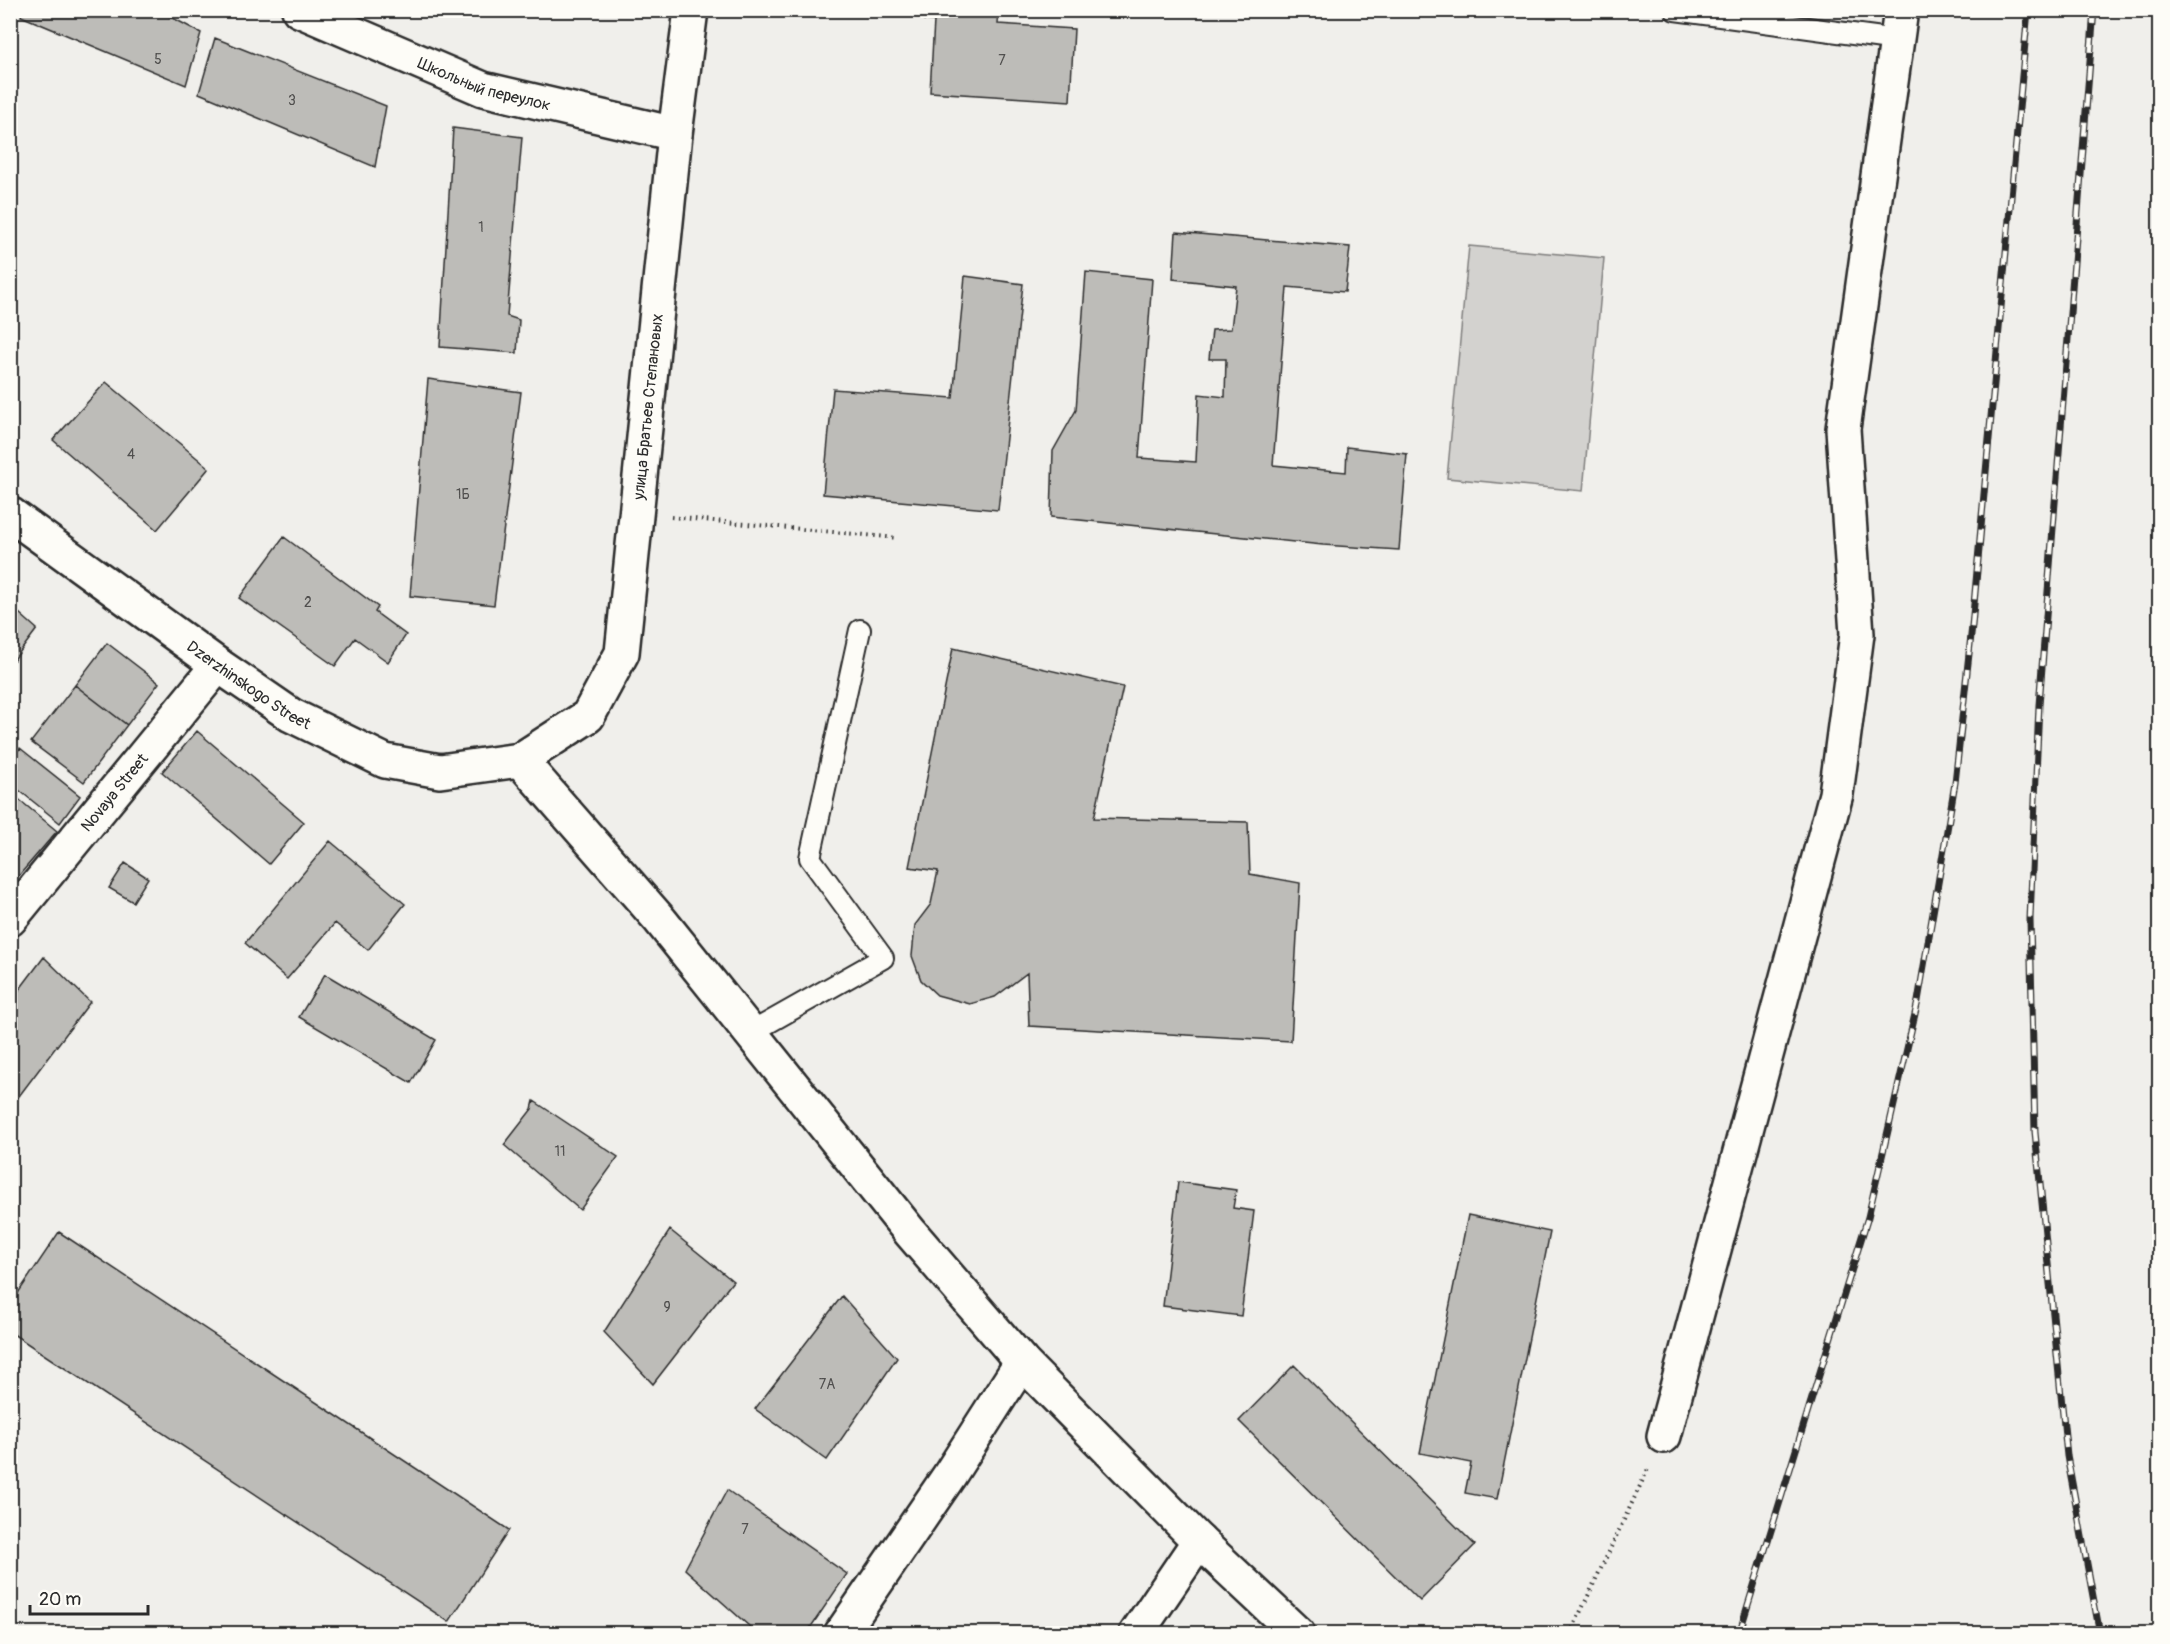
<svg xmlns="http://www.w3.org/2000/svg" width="2170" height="1644" font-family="Pangolin,sans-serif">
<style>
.park{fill:#d3d2cf;stroke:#7f7e7d;stroke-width:1.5}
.building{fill:#bdbcb8;stroke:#2b2b2b;stroke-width:1.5}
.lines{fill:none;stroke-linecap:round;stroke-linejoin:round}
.lane-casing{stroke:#2b2b2b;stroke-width:24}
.street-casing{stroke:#2b2b2b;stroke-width:38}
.primary-casing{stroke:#2b2b2b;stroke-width:38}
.path{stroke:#2b2b2b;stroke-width:4;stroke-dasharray:1.5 4.5;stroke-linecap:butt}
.lane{stroke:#fdfcf7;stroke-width:20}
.street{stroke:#fdfcf7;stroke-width:33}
.primary{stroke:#fdfcf7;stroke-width:33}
.rail-casing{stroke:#2b2b2b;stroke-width:7}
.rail{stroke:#fdfcf7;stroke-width:4.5;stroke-dasharray:14;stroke-linecap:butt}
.labels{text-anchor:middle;stroke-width:6;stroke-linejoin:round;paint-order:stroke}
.number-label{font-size:14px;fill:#504f4e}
.street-label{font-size:16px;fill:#2b2b2b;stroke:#fdfcf7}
</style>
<rect width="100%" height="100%" fill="#f0efeb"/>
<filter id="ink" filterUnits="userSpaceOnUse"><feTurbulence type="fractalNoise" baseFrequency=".0167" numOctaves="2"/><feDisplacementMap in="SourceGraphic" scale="12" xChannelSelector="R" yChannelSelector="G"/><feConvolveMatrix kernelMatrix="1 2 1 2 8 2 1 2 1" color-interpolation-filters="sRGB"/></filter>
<g filter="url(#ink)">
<path class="park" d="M1469 246 1604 258 1583 491 1447 478Z"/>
<path class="building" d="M24 10H158L201 33 186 85 21 16Z
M924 10H999L998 24 1074 29 1070 101 930 92 934 21 924 20Z
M215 38 386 106 375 167 199 93Z
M453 128 522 137 507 316 519 320 517 353 440 347Z
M1176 232 1350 247 1345 292 1287 287 1273 465 1346 472 1347 447 1407 454 1399 550 1323 545 1051 517 1053 451 1076 410 1086 272 1152 279 1139 458 1196 462 1199 394 1225 397 1226 359H1209L1212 330 1231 329 1236 286 1173 279Z
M965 276 1023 284 998 510 823 494 833 389 953 398Z
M10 312 17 317 10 327Z
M428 379 521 392 494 605 410 596Z
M106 382 209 468 157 530 53 440Z
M284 537 378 607 375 612 406 635 388 662 355 638 335 666 239 598Z
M10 605 37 629 10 665Z
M107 643 159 683 127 725 75 685Z
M953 648 1123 687 1094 818 1248 822 1250 874 1300 883 1291 1041 1029 1026 1027 973 995 997 970 1004 937 995 921 980 912 956 915 925 931 904 938 871 909 867Z
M75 685 127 725 84 782 31 742Z
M197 731 304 822 269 864 162 772Z
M20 748 80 796 60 823 10 783V760Z
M10 792 57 831 10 886Z
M330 841 405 904 368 950 335 923 287 979 245 943Z
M125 863 148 878 133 902 109 888Z
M44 957 90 1002 10 1108V1002Z
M325 974 436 1040 411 1083 299 1017Z
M534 1101 618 1157 580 1210 504 1145 532 1109Z
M1178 1182 1236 1190 1233 1208 1254 1211 1241 1316 1163 1306Z
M1468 1215 1550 1232 1497 1499 1465 1493 1471 1463 1420 1453Z
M670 1230 733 1281 653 1384 604 1332Z
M59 1232 509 1530 449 1622 10 1332V1305Z
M842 1296 897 1358 827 1460 755 1409Z
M1294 1365 1475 1545 1420 1601 1239 1421Z
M727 1490 847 1574 806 1634H758L685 1569Z"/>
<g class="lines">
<g class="lane-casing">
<path id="lane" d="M1675 10 1897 40
M750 1033 883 958 810 858 860 630"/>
</g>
<g class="street-casing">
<g id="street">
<path id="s1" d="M299 10 483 89 675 134"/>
<path d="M520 760 660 920 910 1232 1022 1362 1199 1541 1298 1634"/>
<path id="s2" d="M10 919 218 665"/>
<path d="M1664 1436 1836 794 1857 634 1843 429 1901 10"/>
<path d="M841 1634 949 1476 1022 1362"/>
<path d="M1136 1634 1199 1541"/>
</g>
</g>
<g class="primary-casing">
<g id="primary">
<path id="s3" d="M10 514 218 665 291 715 385 761 440 771 520 760 588 716 622 653 675 134 691 10"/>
</g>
</g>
<path class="path" d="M671 517 898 538
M1570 1634 1648 1469"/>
<use href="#lane" class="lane"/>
<use href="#street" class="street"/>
<use href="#primary" class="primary"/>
<g class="rail-casing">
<path id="rail" d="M2094 10 2039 705 2030 919 2035 1132 2067 1456 2100 1634
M1739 1634 1868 1217 1918 1001 1955 783 1972 626 2028 10"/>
</g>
<use href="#rail" class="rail"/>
</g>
</g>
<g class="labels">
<g class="number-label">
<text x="158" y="64">5</text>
<text x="1002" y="65">7</text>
<text x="292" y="105">3</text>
<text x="481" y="232">1</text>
<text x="131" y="459">4</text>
<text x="463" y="499">1Б</text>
<text x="308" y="607">2</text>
<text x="560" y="1156">11</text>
<text x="667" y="1312">9</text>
<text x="827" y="1389">7А</text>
<text x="745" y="1534">7</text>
</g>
<g class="street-label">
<text dy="6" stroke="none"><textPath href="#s1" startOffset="200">Школьный переулок</textPath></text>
<text dy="6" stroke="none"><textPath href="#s3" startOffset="987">улица Братьев Степановых</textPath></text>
<text dy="6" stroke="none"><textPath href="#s3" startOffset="294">Dzerzhinskogo Street</textPath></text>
<text dy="6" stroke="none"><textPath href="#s2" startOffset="164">Novaya Street</textPath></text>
</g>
</g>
<rect width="2170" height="1644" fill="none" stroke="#fdfcf7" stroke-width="36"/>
<rect x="18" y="18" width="2134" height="1608" fill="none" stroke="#2b2b2b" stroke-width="2" filter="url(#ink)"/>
<path d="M30 1605v9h118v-9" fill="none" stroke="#2b2b2b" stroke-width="3"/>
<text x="39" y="1605" font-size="18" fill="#2b2b2b" stroke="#fdfcf7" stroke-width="4.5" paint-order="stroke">20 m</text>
</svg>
